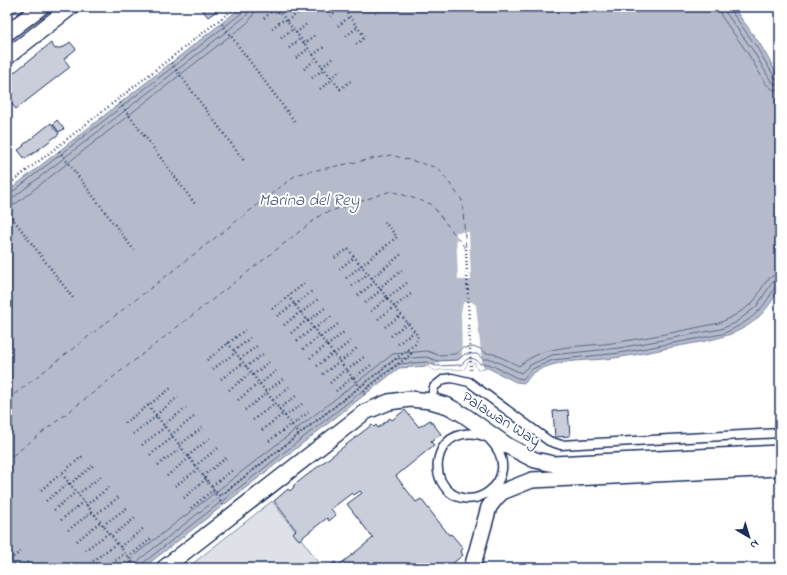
<svg xmlns="http://www.w3.org/2000/svg" width="787" height="575" font-family="'Indie Flower',sans-serif">
<style>
.green{fill:#dee1e7;stroke:#7c88a2}
.water{fill:#b5bbca;stroke:#77839f}
.pier{fill:#fff}
.lines{fill:none;stroke-linecap:round;stroke-linejoin:round}
.shore{stroke:#596789;stroke-width:1}
.ferry{stroke:#49597e;stroke-width:1;stroke-dasharray:5 4;stroke-linecap:butt}
.building{fill:#caceda;stroke:#1b2f5e}
.lane-casing{stroke:#1b2f5e;stroke-width:11}
.street-casing{stroke:#1b2f5e;stroke-width:18}
.path{stroke:#1b2f5e;stroke-width:2.5;stroke-dasharray:1 3;stroke-linecap:butt}
.lane{stroke:#fff;stroke-width:8}
.street{stroke:#fff;stroke-width:15}
.labels{text-anchor:middle;stroke-width:4;stroke-linejoin:round;paint-order:stroke}
.street-label{font-size:16px;fill:#1b2f5e;stroke:#fff}
.water-label{font-size:17px;font-style:italic;fill:#49597e;stroke:#fff}
</style>
<rect width="100%" height="100%" fill="#fff"/>
<filter id="ink" filterUnits="userSpaceOnUse"><feTurbulence type="fractalNoise" baseFrequency=".025" numOctaves="2"/><feDisplacementMap in="SourceGraphic" scale="8" xChannelSelector="R" yChannelSelector="G"/><feConvolveMatrix kernelMatrix="1 2 1 2 8 2 1 2 1" color-interpolation-filters="sRGB"/></filter>
<g filter="url(#ink)">
<path class="green" d="M272 501 321 565 318 568H187Z"/>
<path class="water" d="M242 7H733L760 44 780 79V286C757 336 721 338 673 347 650 352 627 357 604 359 581 361 555 360 535 372 531 374 528 379 525 383L516 382 488 368 477 369 475 363 468 362 464 369H441L436 371 428 366 399 368 143 568H7V192Z"/>
<path class="pier" d="M456 232H469L471 280H458Z
M465 302H472L476 305 482 362 484 368 477 369 475 363 468 362 464 369H441L436 371 428 366 431 365 434 366 440 361H452L459 360 462 356 461 313 463 303Z"/>
<g class="lines">
<path class="shore" d="M719 7 721 16 747 52 766 84 772 89 780 91
M725 7 726 13 752 49 771 81 775 84 780 85
M730 7 731 11 756 46 775 78 780 80
M7 194 11 193 224 27 243 12 244 7
M7 199 14 197 227 31 247 15 249 7
M7 206 13 205 18 202 231 35C241 28 255 20 255 7
M130 568 132 560 136 554 393 354 427 351 438 355 455 354 463 348 471 347 479 348 486 353 494 354 519 366C547 342 585 348 619 342 652 337 686 330 719 323 731 318 741 312 751 304 762 294 763 275 780 274
M136 568 137 563 140 559 395 359 427 357 437 361 458 360 465 354H477L483 359H491L521 373 530 365 552 355 619 348 721 329 735 323 756 307 772 283 776 281 780 280
M141 568 143 563 397 364 427 362 436 366 461 365 467 359C473 358 477 359 480 364H489L517 378 523 379 532 369 553 360 620 353 722 334C748 323 762 312 775 287L780 285"/>
<path class="ferry" d="M7 400 297 174 391 155 438 168 462 200 466 249 431 204 391 191 322 214 7 460"/>
</g>
<path class="building" d="M7 7H21L7 18Z
M202 7H222L208 17 201 8Z
M70 42 76 49 64 59 70 67 16 109 9 101 7 103V78L51 43 55 49 64 47Z
M57 120 64 129 59 132 53 124Z
M51 123 59 134 31 155V154L25 159 18 150 24 146 23 145Z
M405 410 419 427 430 420 441 434 431 442 434 445 396 476 416 502 421 499 449 535 451 534 463 548 461 552 463 555 453 563 454 564 448 568 447 566 444 568H327L335 562 338 566 373 538 347 504 362 493 360 491 354 495 352 493 331 509 336 515 329 521 327 518 299 540 293 533 296 530 274 501 288 489 290 491 294 487 293 486 369 427 372 425 374 427 376 425 378 428 390 418 392 420Z
M568 410 570 436 555 437 553 411Z"/>
<g class="lines">
<g class="lane-casing">
<path id="lane" d="M431 401 434 387 444 379 452 378 469 382 549 441 561 445 780 433
M488 438C473 430 452 432 442 449 437 459 436 470 441 481 464 524 529 480 490 440"/>
</g>
<g class="street-casing">
<path id="street" d="M7 33 41 7
M7 57 71 7
M164 568 365 412 389 402 410 399 431 401 448 406 464 415 508 446 527 456 535 460 554 464 780 453
M472 568 489 507 496 498 502 492 532 480 780 468"/>
</g>
<path class="path" d="M276 7 340 89 352 80
M342 7 365 37 354 46
M252 11 257 7
M330 16 342 7
M264 18 276 8
M287 21 299 12
M222 24 295 122
M338 26 349 17
M272 28 285 19
M296 33 308 23
M346 36 358 27
M281 38 293 29
M304 44 316 34
M289 48 300 39
M313 55 325 46
M296 58 308 49
M171 63 245 162
M322 67 334 57
M304 69 316 59
M312 78 324 69
M331 78 343 68
M320 89 332 80
M120 103 195 204
M59 151 134 250
M7 186 236 7
M7 211 73 298
M466 249 471 372
M339 269 355 257
M346 278 397 237 383 220
M372 278 403 253
M352 286 368 274
M379 288 404 269
M358 295 375 282
M288 296 360 387
M387 298 407 283
M365 303 381 290
M295 305 312 291
M272 309 305 283
M371 311 388 298
M301 313 318 299
M277 316 294 304
M378 319 411 294
M308 321 325 308
M284 325 300 312
M385 327 401 315
M314 329 332 316
M291 333 307 320
M391 336 407 323
M321 337 338 324
M297 341 313 328
M228 343 299 434
M398 344 414 332
M327 346 344 332
M303 349 320 336
M234 351 250 338
M334 354 351 341
M310 358 327 345
M240 359 257 346
M207 360 245 330
M340 362 357 348
M317 366 333 353
M246 367 263 354
M213 369 235 353
M347 370 364 357
M323 374 340 361
M253 375 269 362
M354 378 371 365
M221 379 243 363
M330 383 346 369
M260 384 276 371
M229 390 251 373
M336 391 353 377
M266 392 283 379
M365 394 363 392 411 354 408 350
M238 400 259 383
M273 400 289 387
M148 405 209 483
M279 409 296 396
M245 410 267 393
M156 415 178 397
M285 416 302 404
M253 420 275 403
M125 423 171 388
M163 425 186 408
M292 425 309 412
M262 430 283 414
M133 434 157 416
M171 435 194 417
M269 441 291 424
M142 445 165 427
M179 445 202 428
M150 455 173 437
M188 456 210 438
M158 465 181 448
M195 466 218 448
M62 474 137 568
M167 476 189 458
M203 476 226 458
M208 483 220 496 415 344 418 336 348 249 333 259
M70 484 95 464
M175 486 198 469
M212 486 234 469
M41 490 84 455
M213 491 223 505
M78 494 103 475
M184 498 206 479
M46 501 69 483
M86 505 111 486
M191 508 213 490
M54 510 76 492
M95 515 120 496
M61 520 84 501
M103 525 128 507
M68 530 92 512
M112 536 135 518
M77 541 100 522
M7 547 13 542
M120 547 144 528
M85 550 109 533
M128 557 152 538
M93 561 117 543
M7 562 20 552
M21 568 28 562
M106 568 125 553
M129 568 134 564
M755 568 780 567"/>
<use href="#lane" class="lane"/>
<use href="#street" class="street"/>
</g>
</g>
<g class="labels">
<g class="street-label">
<text transform="translate(502 418) rotate(32)" y="6">Palawan Way</text>
</g>
<g class="water-label">
<text x="309" y="205">Marina del Rey</text>
</g>
</g>
<rect width="787" height="575" fill="none" stroke="#fff" stroke-width="24"/>
<rect x="12" y="12" width="763" height="551" fill="none" stroke="#1b2f5e" stroke-width="1.5" filter="url(#ink)"/>
<g transform="translate(749 537) rotate(142)" stroke="#ffffff" stroke-width="3" paint-order="stroke">
<path d="M0-3L7 15L0 10L-7 15Z" fill="#1b2f5e"/>
<text y="-6" font-size="11" font-weight="bold" text-anchor="middle" fill="#1b2f5e">N</text>
</g>
</svg>
